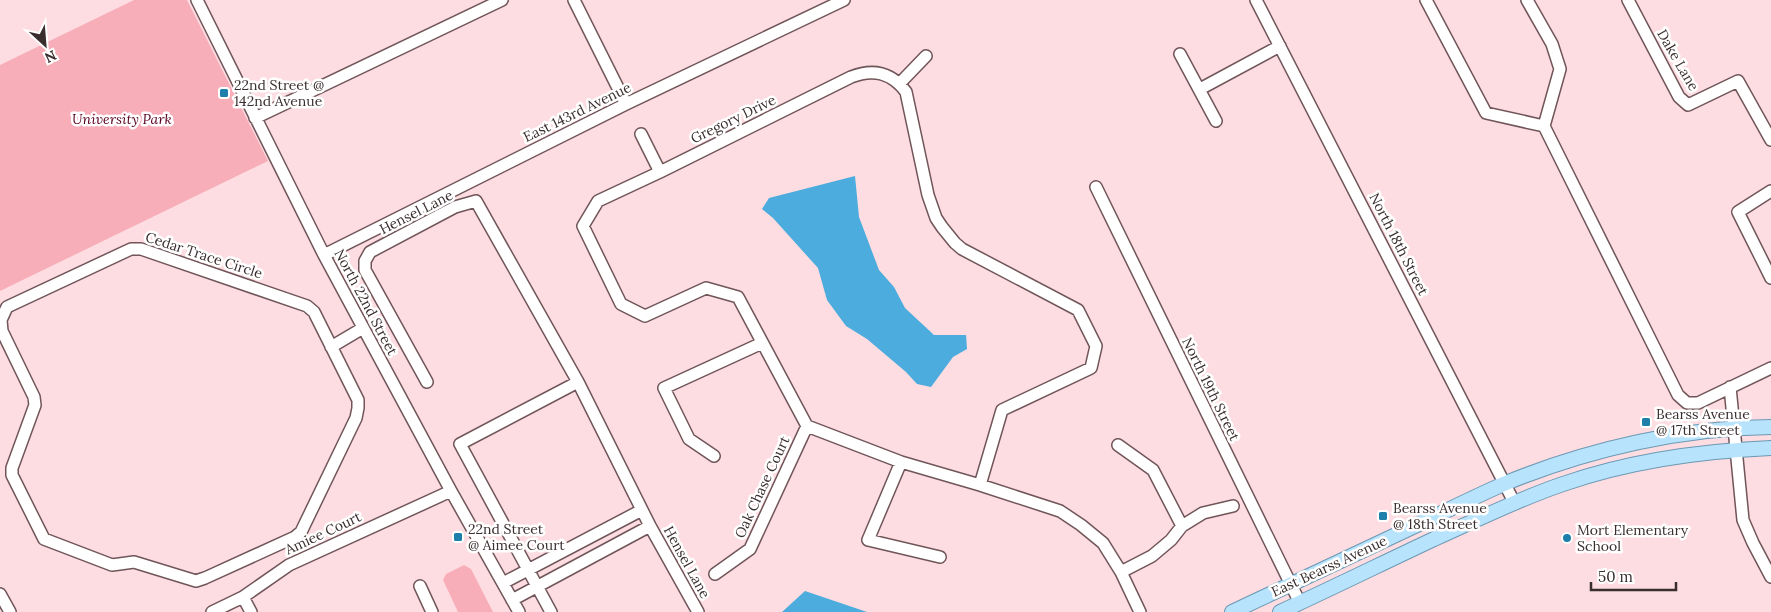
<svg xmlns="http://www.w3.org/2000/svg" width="1771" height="612" font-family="Lora,serif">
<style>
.green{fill:#f7aeb9}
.water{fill:#4bacdd}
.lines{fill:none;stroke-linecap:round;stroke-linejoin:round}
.minor-casing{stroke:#705559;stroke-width:14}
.major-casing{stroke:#6c98b3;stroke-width:16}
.minor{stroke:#fff;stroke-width:11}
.major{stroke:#b7e3fd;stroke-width:14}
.poi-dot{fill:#1e7fab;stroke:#fff;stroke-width:2}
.labels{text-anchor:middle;stroke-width:5;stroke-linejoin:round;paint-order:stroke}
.street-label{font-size:14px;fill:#392d2e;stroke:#fff}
.poi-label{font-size:14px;fill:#392d2e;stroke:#fff;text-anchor:start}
.park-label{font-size:14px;font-style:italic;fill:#580221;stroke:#fff}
</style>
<rect width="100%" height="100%" fill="#fddde1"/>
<path class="green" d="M134 0H187L268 161 0 291V65Z
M464 565 471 569 493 612H458L443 580 446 574Z"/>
<path class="water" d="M855 176 859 217 879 270 894 287 905 308 934 335H966L967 349 953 357 931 387 917 384 906 372 867 339 846 326 827 300 818 268 773 218 762 209 769 198Z
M805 591 867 612H782Z"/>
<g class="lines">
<g class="minor-casing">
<path id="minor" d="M197 0 324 255 451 491 519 612
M574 0 626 104
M1256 0 1514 502
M1426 0 1486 113 1544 126
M1527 0 1552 44 1560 69 1544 126 1678 395 1687 403H1698L1771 368
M1628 0 1679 97 1688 105 1738 81 1771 140
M1180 54 1216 121
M900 83 926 56
M1200 89 1280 46
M255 118 502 0
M641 134 660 172
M1096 187 1300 603
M1771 191 1738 212 1771 278
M131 249H141L307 306 314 312 358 400V408L356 418 301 532 295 537 205 578 196 581 134 562 112 565 44 539 12 475V468L35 405 34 397 2 331 1 320 7 307Z
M324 255 626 104 844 0
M331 347 363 328
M427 382 365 270V261L370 252 455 207 476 201 578 382 650 526 698 612
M1730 387 1743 520 1753 543 1771 577
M1118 445 1153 470 1182 526
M714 456 689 439 664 388 762 343
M901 462 868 540 940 557
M980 485 1002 410 1091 368 1096 346 1078 310 962 249 955 243 942 227 936 218 928 195 906 92C892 73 874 68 851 77L660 172 598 201 583 226 621 304 645 316 706 288 738 297 807 426 901 462 980 485 1060 511 1081 525 1103 543 1121 572 1140 612
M1121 572 1152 556 1171 540 1182 526 1203 513 1233 506
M715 574 750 549 807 426
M503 583 642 510
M420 586 432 612
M0 594 10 612
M243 597 251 612
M512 600 650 526
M212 612 243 597 289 565 451 491
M551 612 460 444 578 382"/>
</g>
<g class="major-casing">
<path id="major" d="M1232 612C1293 583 1355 554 1417 525 1446 511 1476 496 1506 483 1589 449 1681 428 1771 427
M1280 612C1332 588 1383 563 1434 539 1477 520 1518 499 1563 484 1629 461 1701 451 1771 448"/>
</g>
<use href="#minor" class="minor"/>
<use href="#major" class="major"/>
</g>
<g class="poi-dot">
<rect x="219" y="88" width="10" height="10" rx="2.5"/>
<rect x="1641" y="417" width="10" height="10" rx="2.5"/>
<rect x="1378" y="511" width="10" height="10" rx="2.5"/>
<rect x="453" y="532" width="10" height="10" rx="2.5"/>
<circle cx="1567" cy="538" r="5"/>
</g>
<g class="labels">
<g class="street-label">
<text transform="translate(1678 60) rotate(60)" y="5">Dake Lane</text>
<text transform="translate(577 112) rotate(-26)" y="5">East 143rd Avenue</text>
<text transform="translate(733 119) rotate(-26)" y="5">Gregory Drive</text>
<text transform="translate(416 212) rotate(-27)" y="5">Hensel Lane</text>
<text transform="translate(1399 244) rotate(63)" y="5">North 18th Street</text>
<text transform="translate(204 255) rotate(18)" y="5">Cedar Trace Circle</text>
<text transform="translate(366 302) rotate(62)" y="5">North 22nd Street</text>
<text transform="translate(1211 389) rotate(64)" y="5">North 19th Street</text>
<text transform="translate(762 487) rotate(-65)" y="5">Oak Chase Court</text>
<text transform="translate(323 533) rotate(-25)" y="5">Amiee Court</text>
<text transform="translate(687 562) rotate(61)" y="5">Hensel Lane</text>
<text transform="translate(1329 566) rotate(-25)" y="5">East Bearss Avenue</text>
</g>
<g class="poi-label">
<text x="234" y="90">22nd Street @<tspan x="234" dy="16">142nd Avenue</tspan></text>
<text x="1656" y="419">Bearss Avenue<tspan x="1656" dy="16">@ 17th Street</tspan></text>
<text x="1393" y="513">Bearss Avenue<tspan x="1393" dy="16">@ 18th Street</tspan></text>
<text x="468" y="534">22nd Street<tspan x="468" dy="16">@ Aimee Court</tspan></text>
<text x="1577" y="535">Mort Elementary<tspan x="1577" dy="16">School</tspan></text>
</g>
<g class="park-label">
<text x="122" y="124">University Park</text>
</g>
</g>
<g transform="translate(45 45) rotate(154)" stroke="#ffffff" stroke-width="4" paint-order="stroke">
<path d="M0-4L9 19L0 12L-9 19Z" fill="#392d2e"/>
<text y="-8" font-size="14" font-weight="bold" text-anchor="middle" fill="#392d2e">N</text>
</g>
<path d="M1591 582v8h85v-8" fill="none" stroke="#392d2e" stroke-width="2.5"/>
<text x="1598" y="582" font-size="15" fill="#392d2e" stroke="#ffffff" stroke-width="4" paint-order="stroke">50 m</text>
</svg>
